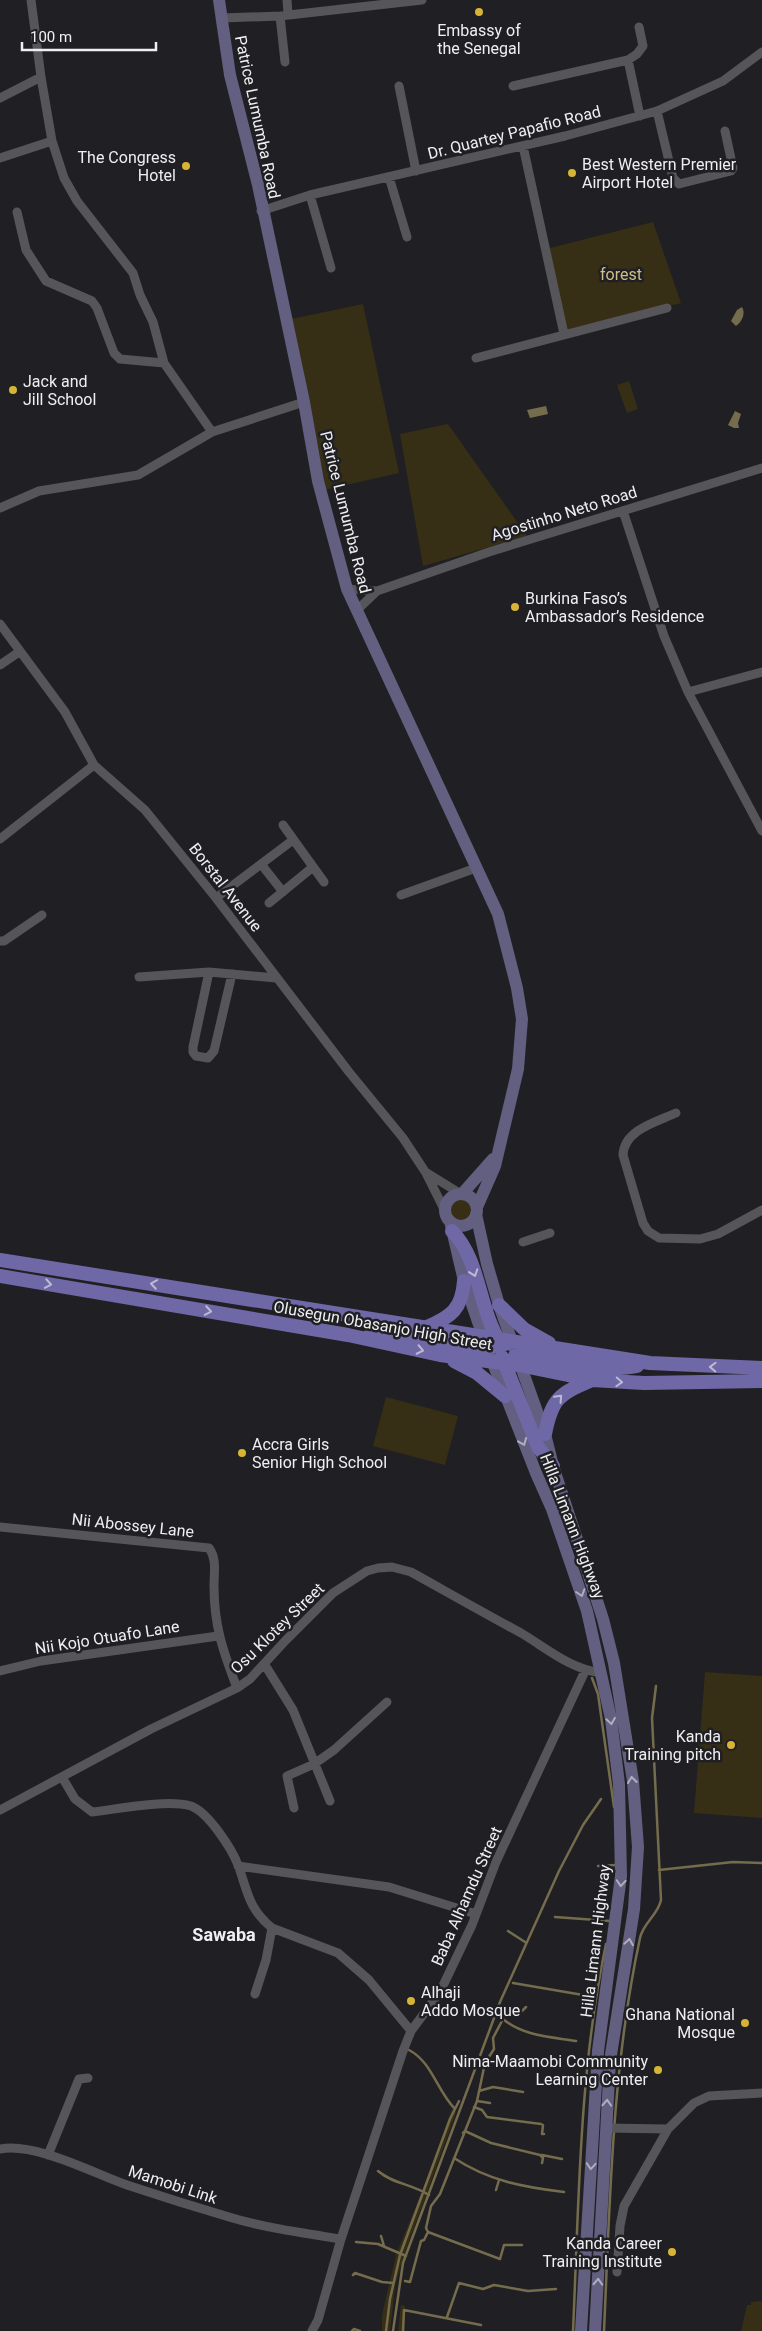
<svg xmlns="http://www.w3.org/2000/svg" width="762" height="2331" font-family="Roboto,sans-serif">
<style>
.green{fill:#362e15}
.water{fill:#756c4d}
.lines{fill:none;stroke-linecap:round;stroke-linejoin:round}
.stream{stroke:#756c4d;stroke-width:2.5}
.street{stroke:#55555a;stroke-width:9}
.secondary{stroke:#625f80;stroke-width:12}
.primary{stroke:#6f68a6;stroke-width:14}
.oneway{stroke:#bcb9d4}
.oneway2{stroke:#b0aebf}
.poi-dot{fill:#d7b434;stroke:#202024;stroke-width:2}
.labels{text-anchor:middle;stroke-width:5;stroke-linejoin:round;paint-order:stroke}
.poi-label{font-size:16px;fill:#efeff2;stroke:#202024;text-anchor:end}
.street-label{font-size:16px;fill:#efeff2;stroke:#202024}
.park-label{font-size:16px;fill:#d0be86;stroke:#202024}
.neighbourhood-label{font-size:18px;font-weight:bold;fill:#efeff2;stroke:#202024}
</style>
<rect width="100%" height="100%" fill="#202024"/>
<path class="green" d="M653 222 681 303 565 332 546 249Z
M363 304 399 473 324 490 291 319Z
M629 381 638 409 627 413 617 385Z
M448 424 527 536 423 566 400 434Z
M449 1211a12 12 0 1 1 24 0a12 12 0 1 1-24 0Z
M386 1397 458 1416 445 1465 373 1446Z
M705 1672 762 1676V1818L694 1813Z
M452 2109 456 2113 403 2258 395 2286 390 2331H382V2315L396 2255 425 2184Z
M762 2301V2331H741L747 2305H751V2302Z
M401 2305 405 2306 404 2331H398Z"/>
<path class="water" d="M742 307C746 313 742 322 736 326L731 321 737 310Z
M546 406 548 414 530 418 527 410Z
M735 411 741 414 738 423 739 428H734L728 425Z"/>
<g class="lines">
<path class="stream" d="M592 1678 598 1694 614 1807
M598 1866 616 1865
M659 1870 733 1862 762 1863
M555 1917 610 1921
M508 1931 525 1942
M513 1983 583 1995
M503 2019C523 2036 551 2037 576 2041
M409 2050C432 2062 437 2091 455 2109
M479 2091 493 2087 523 2092
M477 2101 490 2103
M474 2107 482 2110 487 2117 541 2124 543 2125 542 2134H544
M463 2133 465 2131 491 2143 540 2155 543 2158 542 2163
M542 2155 562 2159
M454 2158C489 2181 523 2187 564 2192
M378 2171C393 2184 412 2184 429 2195
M496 2190 499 2180
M428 2232 500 2259 504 2245H522
M381 2236 384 2246
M356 2242 378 2244 406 2256
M353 2275 355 2273 382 2282 393 2283
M405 2281 410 2282 421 2241 424 2240 428 2232 426 2228 431 2206 440 2194 477 2101 485 2063 494 2049 493 2038 503 2019 502 2011 506 2012 510 2007 522 2011 526 2007
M447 2317 459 2283 483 2289 494 2285 528 2291 556 2289
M352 2331 354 2329 360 2331
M386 2331 390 2299 400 2255 450 2119 459 2101
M393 2331 403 2263 500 2002 559 1871 583 1825 601 1799
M403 2331 404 2310 481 2325
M573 2331C579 2201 579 2071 606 1944
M604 2331C610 2199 612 2068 640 1938 643 1923 658 1915 661 1900L652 1718 656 1686"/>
<path class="street" d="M31 0 41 77 52 141 64 178 77 201 133 273 140 295 153 322 164 363 212 432
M287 0 288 14
M280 16 285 62
M221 18 280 16 422 0
M628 60 640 116
M399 86 416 171
M513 86 628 60 637 54 643 46 639 27
M0 98 41 77
M657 111 673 178 679 184 731 171 733 168 725 131
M523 146 564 334
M0 158 52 141
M389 177 407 237
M310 195 331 268
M261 211 310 195 565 136 657 111 723 81 762 52
M17 212 26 250 46 281 92 301 97 308 114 353 120 359 164 363
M476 358 667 308
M0 508 39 491 138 475 212 432 304 402
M623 511 664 636 688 692 762 831
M347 589 377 591 489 552 762 468
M356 611 377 591
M0 624 65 712 94 765 145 810 216 898 349 1072 403 1138 426 1173 446 1213
M0 665 19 652
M688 692 762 672
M283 825 324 882
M0 839 94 765
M261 864 283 892
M401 895 476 868
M216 898 293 840
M269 903 313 867
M0 941H4L42 915
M209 972 193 1047V1052L196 1056 208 1058 214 1051 232 974
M139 977 209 972 276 978
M676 1113C656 1122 624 1130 623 1155L643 1223 648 1231 659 1238 700 1239 718 1234 762 1210
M427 1173 461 1194
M523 1242 550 1233
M0 1527 209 1548C217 1559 214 1572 214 1586 214 1626 223 1651 237 1688
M265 1665 293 1710 330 1801
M0 1671 41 1661 218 1636
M62 1777 75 1799 92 1812C118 1809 167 1799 191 1806 208 1812 232 1849 238 1865 248 1892 248 1908 272 1928L338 1953 369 1980 411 2031
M294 1808 287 1776 314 1764 334 1750 387 1702
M0 1810 151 1729 237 1688 250 1679 286 1640 333 1593 367 1571 378 1568 392 1567 411 1572C447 1592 484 1613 521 1633 548 1649 570 1669 602 1673
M238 1866 389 1887 476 1914
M255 1994 266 1960 272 1928
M606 2128 668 2129
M0 2149C35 2142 93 2173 127 2185 160 2196 195 2207 229 2217 265 2228 303 2233 341 2239
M48 2155 79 2079 88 2078
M617 2272 620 2226 624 2206 668 2129 694 2103 709 2096 762 2093
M312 2331 318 2320 341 2239 403 2051 411 2031 440 1992 472 1925 496 1862 585 1671"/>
<path class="secondary" d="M219 0 230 75 258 185 304 402 318 481 347 589 498 914 517 988 522 1019 518 1069 495 1166 477 1207
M462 1194 493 1159
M445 1210a16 16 0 1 1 32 0a16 16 0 1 1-32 0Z
M476 1214 487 1264 499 1305 545 1434 553 1466 603 1619 614 1663 633 1781 638 1847 634 1909 610 2061 595 2331
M450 1221 464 1281 487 1348 536 1473 552 1509 587 1611 611 1719 619 1784 621 1876 598 2051 581 2331"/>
<path class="primary" d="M452 1231C481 1261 478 1309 501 1344
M0 1260 650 1363 762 1368
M0 1276 348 1335 440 1355 519 1365 592 1380 644 1383 762 1381
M499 1305 524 1329 549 1343
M427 1327C451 1317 462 1309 464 1281
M371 1333C416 1330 464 1358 508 1343
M515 1356C553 1358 600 1374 637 1366
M502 1357 538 1447 553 1466
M454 1361 477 1373 505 1396
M545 1434C552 1398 559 1394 592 1380"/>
</g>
<defs><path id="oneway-chevron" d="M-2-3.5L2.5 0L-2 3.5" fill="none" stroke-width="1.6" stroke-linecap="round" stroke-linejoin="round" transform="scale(1.25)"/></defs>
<g class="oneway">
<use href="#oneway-chevron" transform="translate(474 1273) rotate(71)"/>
<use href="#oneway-chevron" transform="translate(48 1284) rotate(10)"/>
<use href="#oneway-chevron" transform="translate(154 1284) rotate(-171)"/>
<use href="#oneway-chevron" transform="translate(208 1311) rotate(10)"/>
<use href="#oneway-chevron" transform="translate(420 1350) rotate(12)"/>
<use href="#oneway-chevron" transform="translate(713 1367) rotate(-178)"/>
<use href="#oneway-chevron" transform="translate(619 1382) rotate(3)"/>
<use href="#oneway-chevron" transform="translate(559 1398) rotate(-47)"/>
</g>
<g class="oneway2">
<use href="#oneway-chevron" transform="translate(523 1442) rotate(68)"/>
<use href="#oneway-chevron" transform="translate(581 1593) rotate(72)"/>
<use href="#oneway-chevron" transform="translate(611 1721) rotate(81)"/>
<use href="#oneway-chevron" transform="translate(632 1780) rotate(-97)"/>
<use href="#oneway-chevron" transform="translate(621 1883) rotate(94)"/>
<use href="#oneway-chevron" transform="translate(629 1942) rotate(-81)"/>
<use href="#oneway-chevron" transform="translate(607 2103) rotate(-87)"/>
<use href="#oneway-chevron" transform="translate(591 2166) rotate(94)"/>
<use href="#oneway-chevron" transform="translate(598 2282) rotate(-87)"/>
</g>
<g class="poi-dot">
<circle cx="479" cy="12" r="5"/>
<circle cx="186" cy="166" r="5"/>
<circle cx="572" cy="173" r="5"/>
<circle cx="13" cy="390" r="5"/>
<circle cx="515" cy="607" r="5"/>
<circle cx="242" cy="1453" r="5"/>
<circle cx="731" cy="1745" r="5"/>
<circle cx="411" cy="2001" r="5"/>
<circle cx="745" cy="2023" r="5"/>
<circle cx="658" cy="2070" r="5"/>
<circle cx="672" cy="2252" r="5"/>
</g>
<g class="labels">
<g class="poi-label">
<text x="479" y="36" text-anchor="middle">Embassy of<tspan x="479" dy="18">the Senegal</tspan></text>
<text x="176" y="163">The Congress<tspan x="176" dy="18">Hotel</tspan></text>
<text x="582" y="170" text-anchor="start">Best Western Premier<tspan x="582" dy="18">Airport Hotel</tspan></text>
<text x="23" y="387" text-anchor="start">Jack and<tspan x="23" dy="18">Jill School</tspan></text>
<text x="525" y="604" text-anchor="start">Burkina Faso’s<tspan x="525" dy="18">Ambassador’s Residence</tspan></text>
<text x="252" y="1450" text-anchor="start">Accra Girls<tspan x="252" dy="18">Senior High School</tspan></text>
<text x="721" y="1742">Kanda<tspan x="721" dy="18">Training pitch</tspan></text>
<text x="421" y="1998" text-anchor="start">Alhaji<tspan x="421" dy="18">Addo Mosque</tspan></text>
<text x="735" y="2020">Ghana National<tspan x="735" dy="18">Mosque</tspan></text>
<text x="648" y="2067">Nima-Maamobi Community<tspan x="648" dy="18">Learning Center</tspan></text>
<text x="662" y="2249">Kanda Career<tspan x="662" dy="18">Training Institute</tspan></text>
</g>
<g class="street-label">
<text transform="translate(258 117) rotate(78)" y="6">Patrice Lumumba Road</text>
<text transform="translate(514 132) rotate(-14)" y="6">Dr. Quartey Papafio Road</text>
<text transform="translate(346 512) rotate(76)" y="6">Patrice Lumumba Road</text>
<text transform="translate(564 513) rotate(-17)" y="6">Agostinho Neto Road</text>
<text transform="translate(226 887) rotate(52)" y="6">Borstal Avenue</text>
<text transform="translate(383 1325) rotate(10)" y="6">Olusegun Obasanjo High Street</text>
<text transform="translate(133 1525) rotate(6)" y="6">Nii Abossey Lane</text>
<text transform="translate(573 1526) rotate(69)" y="6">Hilla Limann Highway</text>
<text transform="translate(277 1628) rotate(-44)" y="6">Osu Klotey Street</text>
<text transform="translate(107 1637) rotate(-9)" y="6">Nii Kojo Otuafo Lane</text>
<text transform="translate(466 1896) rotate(-66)" y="6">Baba Alhamdu Street</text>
<text transform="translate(595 1941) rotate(-83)" y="6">Hilla Limann Highway</text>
<text transform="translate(173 2184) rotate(18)" y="6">Mamobi Link</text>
</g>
<g class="park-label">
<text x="621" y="280">forest</text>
</g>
<g class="neighbourhood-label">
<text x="224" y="1941">Sawaba</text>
</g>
</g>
<path d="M22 42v8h134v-8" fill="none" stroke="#efeff2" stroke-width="2.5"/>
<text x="30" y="42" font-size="15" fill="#efeff2" stroke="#202024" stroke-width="4" paint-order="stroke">100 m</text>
</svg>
